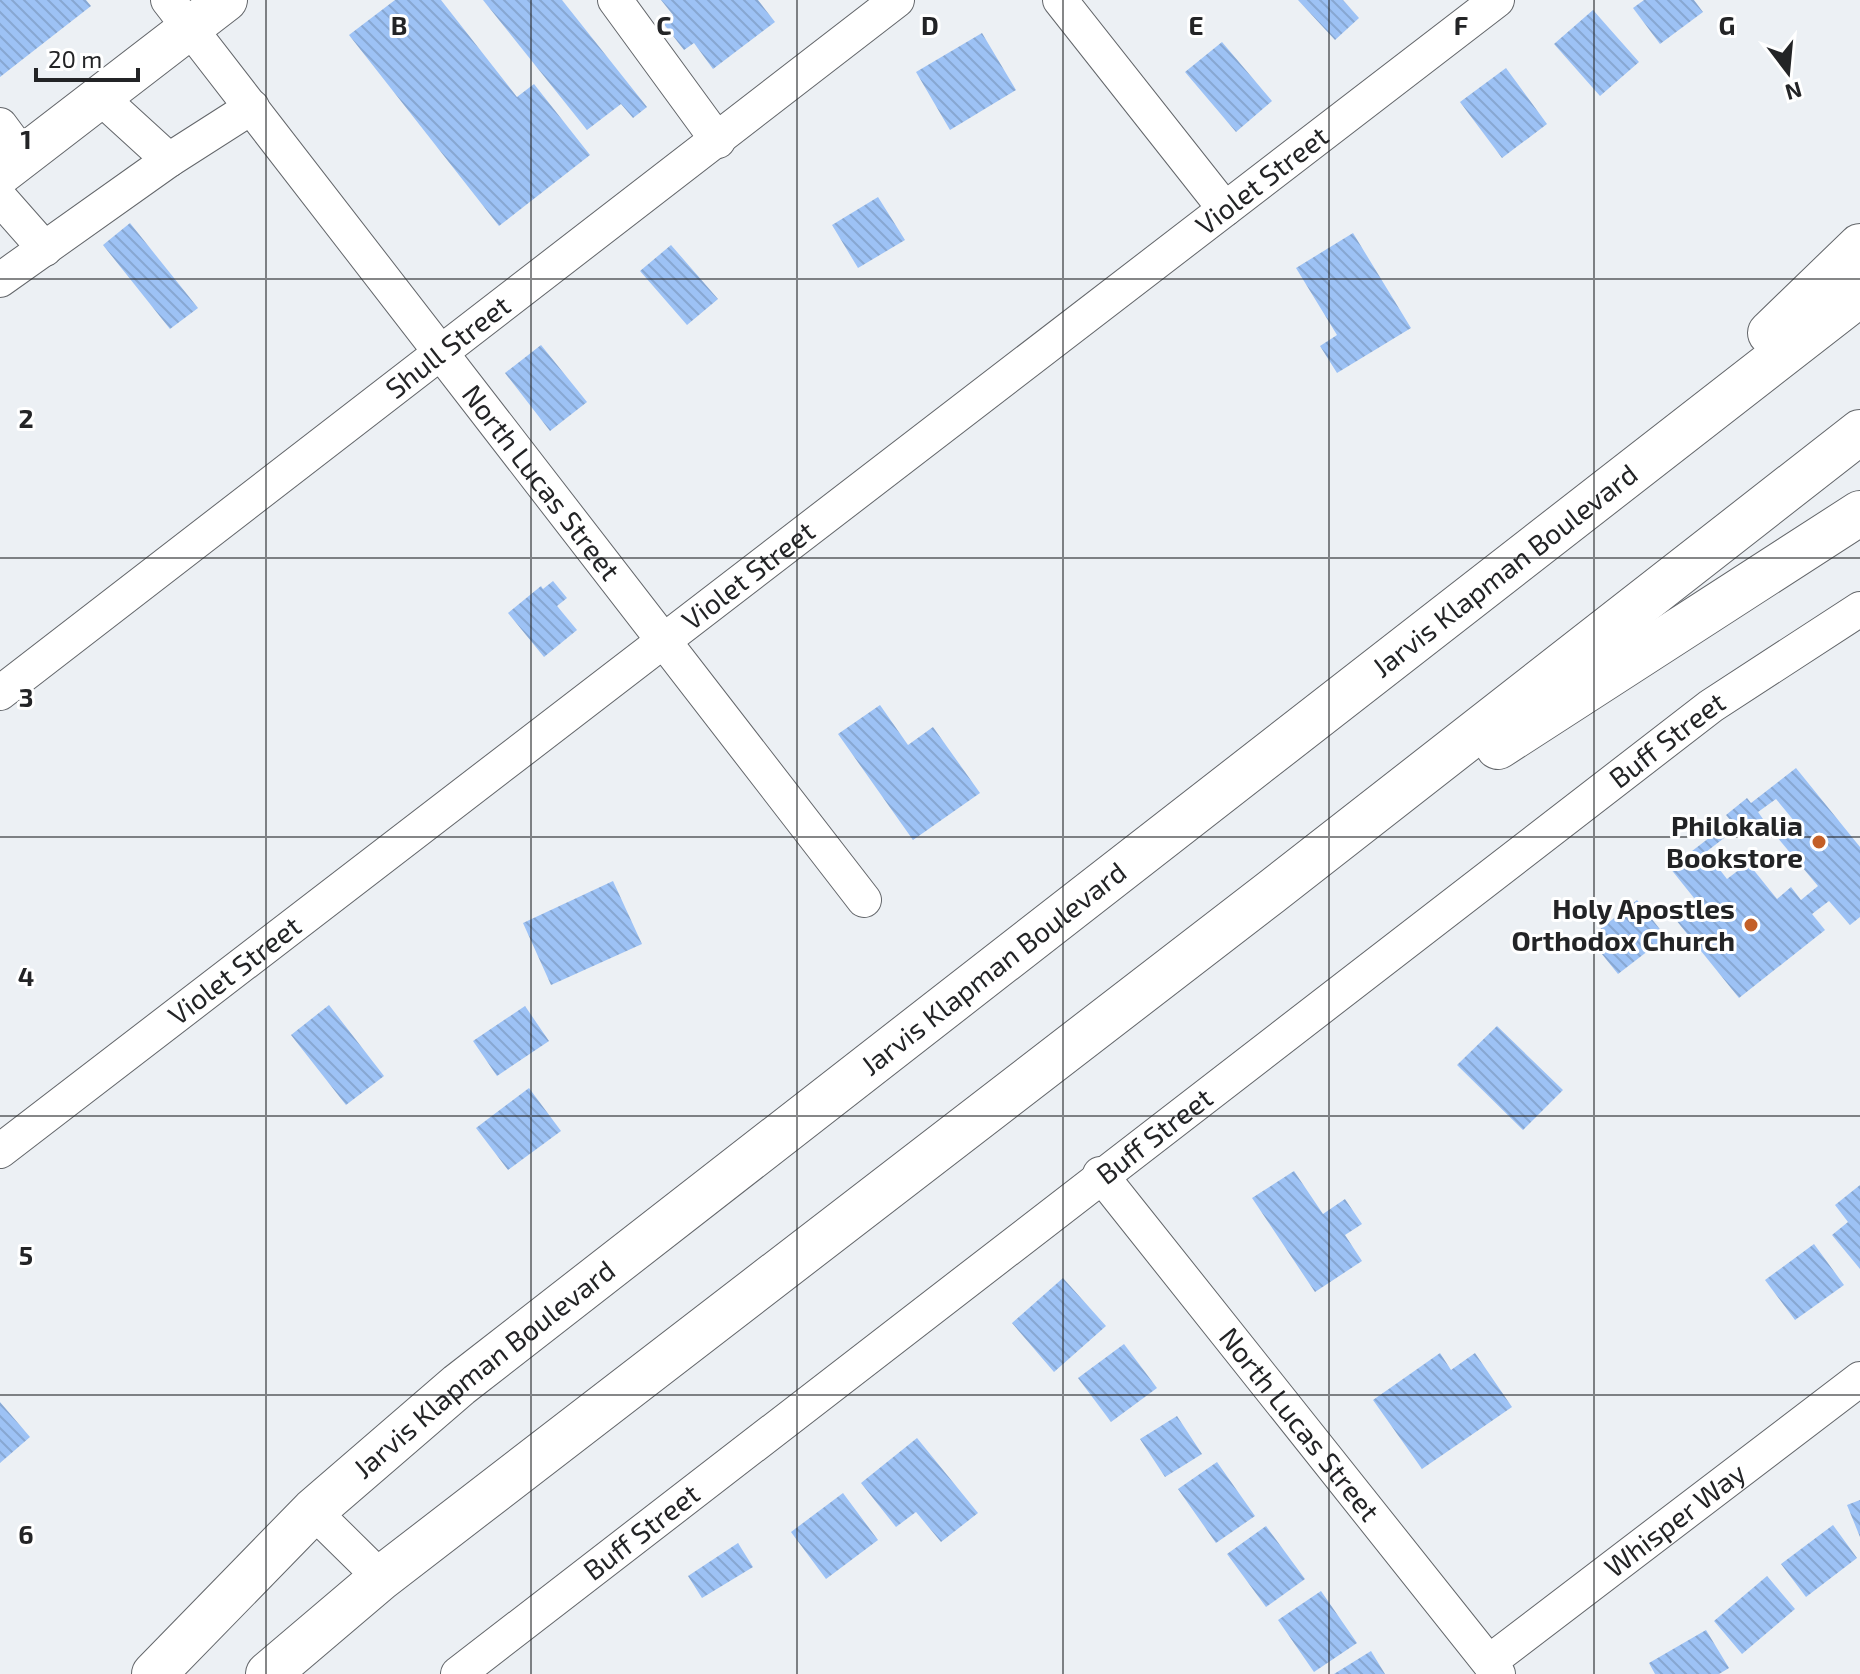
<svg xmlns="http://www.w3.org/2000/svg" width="1860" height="1674" font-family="'Exo 2',sans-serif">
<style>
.building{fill:url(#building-back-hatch);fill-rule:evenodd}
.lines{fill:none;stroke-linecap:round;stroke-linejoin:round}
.minor-casing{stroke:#63666a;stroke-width:36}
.major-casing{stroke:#63666a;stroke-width:44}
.highway-casing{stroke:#63666a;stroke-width:46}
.minor{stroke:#fff;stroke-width:34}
.major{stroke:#fff;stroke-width:42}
.highway{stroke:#fff;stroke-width:44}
.grid{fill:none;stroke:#232426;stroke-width:2;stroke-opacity:0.55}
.poi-dot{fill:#c35f28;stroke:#fff;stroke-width:3}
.labels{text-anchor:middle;stroke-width:6;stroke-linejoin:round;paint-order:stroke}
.street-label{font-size:28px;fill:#232426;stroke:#fff}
.poi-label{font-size:28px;font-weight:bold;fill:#232426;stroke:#fff;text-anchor:end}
.grid-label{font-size:26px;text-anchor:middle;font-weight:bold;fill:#232426;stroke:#fff;stroke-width:6;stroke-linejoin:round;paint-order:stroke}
</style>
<defs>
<pattern id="building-back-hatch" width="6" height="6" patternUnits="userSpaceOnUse" patternTransform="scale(2)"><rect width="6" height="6" fill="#9dc2f5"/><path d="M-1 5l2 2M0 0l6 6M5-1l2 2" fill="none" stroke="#87a7d2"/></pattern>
</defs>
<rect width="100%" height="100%" fill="#ecf0f4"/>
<path class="building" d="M0 0H86L91 6 0 77Z
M395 0H441L517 97 534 84 590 155 499 226 349 35Z
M483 0H562L647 107 633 118 621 104 587 130Z
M661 0H758L775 22 713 69 694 43 684 50 663 23 673 15Z
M1298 0H1343L1359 18 1335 40Z
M1644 0H1694L1703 12 1660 44 1633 8Z
M1593 10 1639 62 1600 96 1554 44Z
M982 33 1016 90 950 130 916 72Z
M1222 42 1272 101 1236 132 1185 72Z
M1506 68 1547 124 1502 158 1460 102Z
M878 197 905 240 858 268 832 225Z
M130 223 198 308 170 329 103 245Z
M1353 233 1411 328 1337 373 1320 346 1337 335 1296 268Z
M671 245 718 299 687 325 640 271Z
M541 345 587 402 550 431 505 373Z
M553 581 567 598 557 606 577 630 544 657 508 613 541 586 543 589Z
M880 705 908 745 933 727 980 793 913 840 838 734Z
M1796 768 1860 847V917L1850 925 1829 901 1812 914 1825 930 1739 998 1676 920 1698 903 1670 868 1731 821 1726 815 1747 798 1751 803ZM1776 799 1795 822 1777 837 1818 886 1801 900 1791 887 1777 899 1748 863 1727 879 1706 852 1737 828 1742 835 1763 819 1758 812Z
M613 881 642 944 551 985 523 923Z
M1637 900 1666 937 1618 974 1589 938Z
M329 1005 384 1076 346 1105 291 1035Z
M525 1006 549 1041 497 1076 473 1041Z
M1497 1026 1563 1090 1523 1130 1457 1065Z
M529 1088 561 1131 508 1170 476 1128Z
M1294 1171 1323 1214 1345 1199 1362 1224 1345 1235 1362 1261 1315 1292 1252 1198Z
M1860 1185V1269L1832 1235 1848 1222 1835 1205Z
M1814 1244 1844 1285 1795 1320 1765 1280Z
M1063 1278 1106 1326 1054 1372 1012 1323Z
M1124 1344 1157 1388 1111 1422 1078 1378Z
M1440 1353 1451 1370 1475 1353 1512 1407 1422 1469 1373 1400Z
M0 1402 30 1437 0 1463Z
M1177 1416 1202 1454 1165 1477 1140 1439Z
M917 1438 978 1513 941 1542 916 1512 896 1527 861 1483Z
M1217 1462 1255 1516 1216 1543 1178 1489Z
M843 1493 878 1540 826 1579 791 1532Z
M1860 1500V1537L1847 1505Z
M1833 1525 1857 1558 1806 1597 1781 1564Z
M1266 1526 1305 1579 1266 1607 1227 1554Z
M738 1543 753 1567 702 1598 688 1576Z
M1767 1576 1795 1609 1742 1654 1714 1621Z
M1321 1591 1357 1643 1314 1672 1278 1620Z
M1706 1630 1729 1668 1719 1674H1655L1649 1663Z
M1371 1651 1385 1674H1334Z"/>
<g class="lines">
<g class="minor-casing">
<g id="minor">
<path id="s1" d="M168 0 864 900"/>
<path d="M615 0 718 141"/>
<path d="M1060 0 1225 209"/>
<path d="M100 97 169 160 252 107"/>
<path d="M0 125 23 156"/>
<path d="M0 198 45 249"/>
<path d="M0 280 169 160"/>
<path id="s2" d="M0 693 897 0"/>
<path id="s3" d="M0 1151 1497 0"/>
<path id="s4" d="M1100 1174 1498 1674"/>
<path d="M313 1511 381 1578"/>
<path id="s5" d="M1489 1662 1860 1379"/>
<path id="s6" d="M458 1674 1711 706 1860 609"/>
</g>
</g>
<g class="major-casing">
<path id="major" d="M0 174 226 0"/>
</g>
<g class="highway-casing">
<g id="highway">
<path d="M1770 333 1860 246"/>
<path d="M1498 747 1860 513"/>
<path id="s7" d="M154 1674 313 1511 459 1385 1860 294"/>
<path d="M268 1674 381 1578 1270 893 1860 432"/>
</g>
</g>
<use href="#minor" class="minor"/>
<use href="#major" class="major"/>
<use href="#highway" class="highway"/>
</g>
<path class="grid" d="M266 0V1674M531 0V1674M797 0V1674M1063 0V1674M1329 0V1674M1594 0V1674M0 279H1860M0 558H1860M0 837H1860M0 1116H1860M0 1395H1860"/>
<g class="poi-dot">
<circle cx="1819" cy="842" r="8"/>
<circle cx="1751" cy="925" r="8"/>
</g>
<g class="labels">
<g class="street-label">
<text dy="10" stroke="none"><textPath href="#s3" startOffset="1592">Violet Street</textPath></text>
<text dy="10" stroke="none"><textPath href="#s2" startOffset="566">Shull Street</textPath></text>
<text dy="10" stroke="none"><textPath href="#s1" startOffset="610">North Lucas Street</textPath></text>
<text dy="10" stroke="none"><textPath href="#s7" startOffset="1746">Jarvis Klapman Boulevard</textPath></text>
<text dy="10" stroke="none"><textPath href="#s3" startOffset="944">Violet Street</textPath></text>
<text dy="10" stroke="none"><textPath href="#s6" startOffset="1528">Buff Street</textPath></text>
<text dy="10" stroke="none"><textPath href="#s7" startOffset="1098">Jarvis Klapman Boulevard</textPath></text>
<text dy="10" stroke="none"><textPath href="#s3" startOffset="296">Violet Street</textPath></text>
<text dy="10" stroke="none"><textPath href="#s6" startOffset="880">Buff Street</textPath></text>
<text dy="10" stroke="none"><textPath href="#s7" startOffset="450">Jarvis Klapman Boulevard</textPath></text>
<text dy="10" stroke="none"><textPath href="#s4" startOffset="320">North Lucas Street</textPath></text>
<text dy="10" stroke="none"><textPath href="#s5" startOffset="234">Whisper Way</textPath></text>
<text dy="10" stroke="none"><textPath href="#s6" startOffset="232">Buff Street</textPath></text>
</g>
<g class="poi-label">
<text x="1803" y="836">Philokalia<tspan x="1803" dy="32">Bookstore</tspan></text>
<text x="1735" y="919">Holy Apostles<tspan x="1735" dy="32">Orthodox Church</tspan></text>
</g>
</g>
<g class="grid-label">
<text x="399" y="35">B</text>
<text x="664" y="35">C</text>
<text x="930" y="35">D</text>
<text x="1196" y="35">E</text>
<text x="1461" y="35">F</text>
<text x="1727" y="35">G</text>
<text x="26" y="149">1</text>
<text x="26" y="428">2</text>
<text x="26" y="707">3</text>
<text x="26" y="986">4</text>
<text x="26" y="1265">5</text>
<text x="26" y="1544">6</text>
</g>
<g transform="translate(1788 72) rotate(164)" stroke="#ffffff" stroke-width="6" paint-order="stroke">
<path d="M0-6L14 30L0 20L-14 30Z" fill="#232426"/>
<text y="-12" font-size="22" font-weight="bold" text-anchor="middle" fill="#232426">N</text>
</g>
<path d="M36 68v12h102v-12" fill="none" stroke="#232426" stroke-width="4"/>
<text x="48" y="68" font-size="24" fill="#232426" stroke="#ffffff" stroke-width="6" paint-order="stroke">20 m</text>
</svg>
